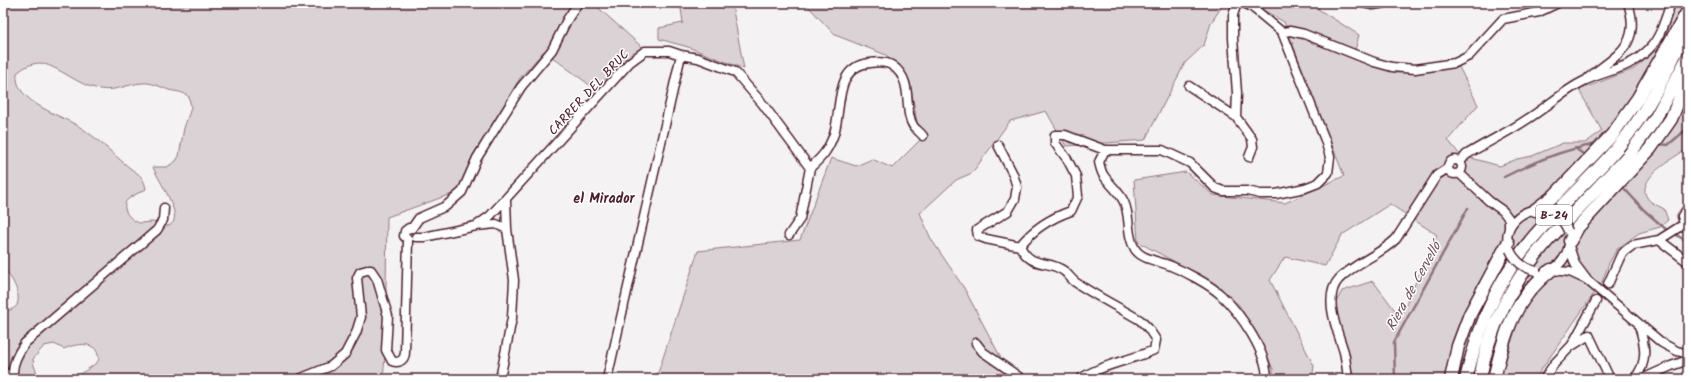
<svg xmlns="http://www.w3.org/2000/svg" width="1691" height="382" font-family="Kalam,sans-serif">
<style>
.green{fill:#dbd2d5;stroke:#927880;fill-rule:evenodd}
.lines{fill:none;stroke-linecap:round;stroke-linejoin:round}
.stream{stroke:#8d727a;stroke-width:2.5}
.minor-casing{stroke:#4a1f2b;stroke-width:11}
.highway-casing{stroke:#4a1f2b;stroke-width:15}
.minor{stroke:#fff;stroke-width:8}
.highway{stroke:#fff;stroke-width:12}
.minor-bridge-casing{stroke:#4a1f2b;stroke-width:11;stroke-linecap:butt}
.minor-bridge{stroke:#fff;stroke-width:8}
.labels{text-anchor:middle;stroke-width:3;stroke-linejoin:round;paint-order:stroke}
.shield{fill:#fff;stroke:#80626b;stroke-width:1}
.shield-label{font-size:12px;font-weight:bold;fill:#4a1f2b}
.street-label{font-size:13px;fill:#4a1f2b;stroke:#fff}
.neighbourhood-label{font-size:14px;font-weight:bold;fill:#4a1f2b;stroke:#fff}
.water-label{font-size:14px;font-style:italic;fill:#714f59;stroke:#fff}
</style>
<rect width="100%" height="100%" fill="#f4f2f2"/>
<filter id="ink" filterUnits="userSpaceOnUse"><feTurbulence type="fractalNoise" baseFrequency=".025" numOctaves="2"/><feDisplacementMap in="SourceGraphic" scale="8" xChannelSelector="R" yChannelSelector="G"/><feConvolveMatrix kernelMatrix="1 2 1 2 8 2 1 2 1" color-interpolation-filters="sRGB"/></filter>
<g filter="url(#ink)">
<path class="green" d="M3 3H593L642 47 595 89 544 51 520 78 472 158 457 192 387 217 385 357 383 379H74C78 375 98 363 98 361 99 359 99 356 98 355 95 340 74 344 64 349L54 344 44 346 33 359 34 366 40 379H3V312C7 311 15 309 17 305 22 293 10 275 3 267ZM41 63C62 68 78 86 100 89 115 92 127 84 142 83 152 82 160 87 169 90 177 92 182 91 189 97L191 108 184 128 179 156 176 161 167 167H153C156 177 189 222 167 226 162 227 157 222 152 222 148 222 144 223 140 223 131 221 120 209 127 200 132 195 140 193 146 189 143 173 136 174 125 164 111 152 98 139 83 129 63 115 13 103 17 73 24 67 31 63 41 63Z
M655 3H736L732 5 744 69 688 47 659 39V28L683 23 681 8 657 5Z
M805 3H1224L1211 23 1204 45 1185 63 1145 140 1066 146 1046 111 1010 121 972 173 956 180 920 213 931 239 964 288 1012 379H645L658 373 698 251 800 240 831 158 856 166 872 159 892 168 920 140 910 82 886 55 835 35Z
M1251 3H1322L1318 9 1359 35 1353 58 1397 73 1459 67 1478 105 1448 140 1460 155 1500 166 1517 159 1532 156 1563 143H1585L1602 131 1579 90 1634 69 1651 55 1666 34 1675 3H1688V149C1675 156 1633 180 1648 199 1651 203 1659 206 1664 209L1668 220 1660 227 1639 233 1617 249 1609 263 1602 282 1536 377 1533 379H1352V371L1335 304 1342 291 1373 281 1400 317 1437 235 1390 204 1342 235 1325 266 1285 257 1270 280 1314 366 1312 379H1273V369L1261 342 1239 305 1192 271 1138 242 1134 180 1186 172 1213 195 1285 203 1344 176 1284 22Z"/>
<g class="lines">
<path class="stream" d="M140 3H150
M1659 144 1668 145 1688 128
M1575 148 1587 157
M1504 177C1536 161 1562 150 1597 144
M1622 186 1644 210 1668 231
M1673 233 1688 242
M1395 379 1394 342 1468 208"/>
<g class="minor-casing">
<path id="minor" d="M1237 3 1233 15V38L1237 93 1236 117 1252 139 1253 147 1249 157
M1363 3 1373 5 1385 3
M1282 32 1290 31 1304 34 1374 62 1392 67 1415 69 1455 63 1469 56 1503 19 1539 12 1558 3
M1588 78C1616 55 1642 46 1628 3
M1189 86 1236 117
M998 145 1013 174 1017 187 1015 199 1008 211 977 230 978 236 986 239 1020 246
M1105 150 1099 162C1100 166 1101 172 1104 176 1110 185 1120 192 1124 202 1131 217 1126 235 1135 249 1142 260 1160 261 1171 266 1186 272 1209 284 1221 295 1240 313 1267 351 1267 379
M1448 167a7 7 0 1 1 14 0a7 7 0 1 1-14 0Z
M1460 162 1466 155C1485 143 1507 133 1526 120 1546 108 1563 91 1584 81 1607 70 1630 69 1649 49 1661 37 1665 19 1671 3
M810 168C822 157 828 151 834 134 842 108 834 66 870 63 877 62 886 61 893 66 915 82 902 110 914 127 917 130 921 133 923 136
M1459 173 1489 201 1503 211 1509 219V228
M476 226 496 224 507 229
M1686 227 1684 224 1682 216 1688 208
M412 228 419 218 446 206 462 192 477 158 521 87 552 50 567 20 578 3
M416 237H424L476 226 490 216 630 62 645 51H669L681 55 698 58 735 72 762 103 810 168 800 219 789 235
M408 240 404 236 405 231 409 228H412
M1659 240 1688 262
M1569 246 1575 264 1587 280 1662 343 1677 351 1688 354
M1509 247C1502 227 1519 211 1538 209
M1552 270 1570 272 1583 278
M1546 271C1560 268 1566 258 1569 245
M1608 284 1621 255 1625 251 1633 245 1659 240 1684 224
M976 343 983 352 1022 379
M1573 345 1589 335 1610 379
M3 371 12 379
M14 379C10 367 18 353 25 343L157 230 163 220 164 208
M299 379 331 366 345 354 356 333 361 317 357 278 360 272 367 270H371L377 279 388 316 386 350 392 361C400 364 405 359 405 352L408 240
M500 379 512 318 514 280 507 229 506 201
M607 379 681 55
M1080 379C1103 364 1129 361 1154 350L1156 340 1148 328 1140 320C1118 307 1096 296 1075 282 1071 279 1068 274 1064 271 1047 259 1031 269 1020 246 1033 229 1051 218 1071 211L1078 196 1076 176 1067 159 1055 143V135H1065L1105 150H1162L1190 163 1215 188 1223 191H1247L1260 194H1276L1305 188 1318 183 1328 173 1330 157 1325 140 1282 32 1252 7 1244 3
M1348 379C1347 370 1346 361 1344 352 1338 332 1322 297 1339 279 1356 262 1380 255 1396 239L1437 175 1448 168
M1544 379 1554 364 1572 345 1596 301
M1634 379C1649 363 1645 343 1638 323
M1642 379 1671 366 1688 360"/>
</g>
<g class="highway-casing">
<path id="highway" d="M1535 210 1555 195 1612 135 1638 98 1688 11
M1570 241 1578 227 1650 149 1671 119 1688 78
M1451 379 1458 346 1470 314 1508 243
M1466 379C1480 319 1502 270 1545 224 1568 198 1595 174 1618 147 1648 112 1668 69 1688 27
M1480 379C1488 328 1514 279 1548 240L1629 155 1655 119 1688 57
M1494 379C1505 333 1513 300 1551 270"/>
</g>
<use href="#minor" class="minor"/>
<use href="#highway" class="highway"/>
<g class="minor-bridge-casing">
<path id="minor-bridge" d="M1543 210C1556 214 1563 219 1568 231
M1510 250C1515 261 1523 268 1536 271"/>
</g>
<use href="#minor-bridge" class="minor-bridge"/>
</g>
</g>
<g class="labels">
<rect class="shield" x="1536" y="205" width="36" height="20" rx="3"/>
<g class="shield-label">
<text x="1554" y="219">B-24</text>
</g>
<g class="street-label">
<text transform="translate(588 92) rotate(-47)" y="5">CARRER DEL BRUC</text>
</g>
<g class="neighbourhood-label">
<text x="604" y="203">el Mirador</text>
</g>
<g class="water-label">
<text transform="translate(1413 286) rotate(-61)" y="5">Riera de Cervelló</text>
</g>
</g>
<rect width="1691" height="382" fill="none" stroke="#fff" stroke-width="16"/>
<rect x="8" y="8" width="1675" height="366" fill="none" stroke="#4a1f2b" stroke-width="1.5" filter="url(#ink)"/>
</svg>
